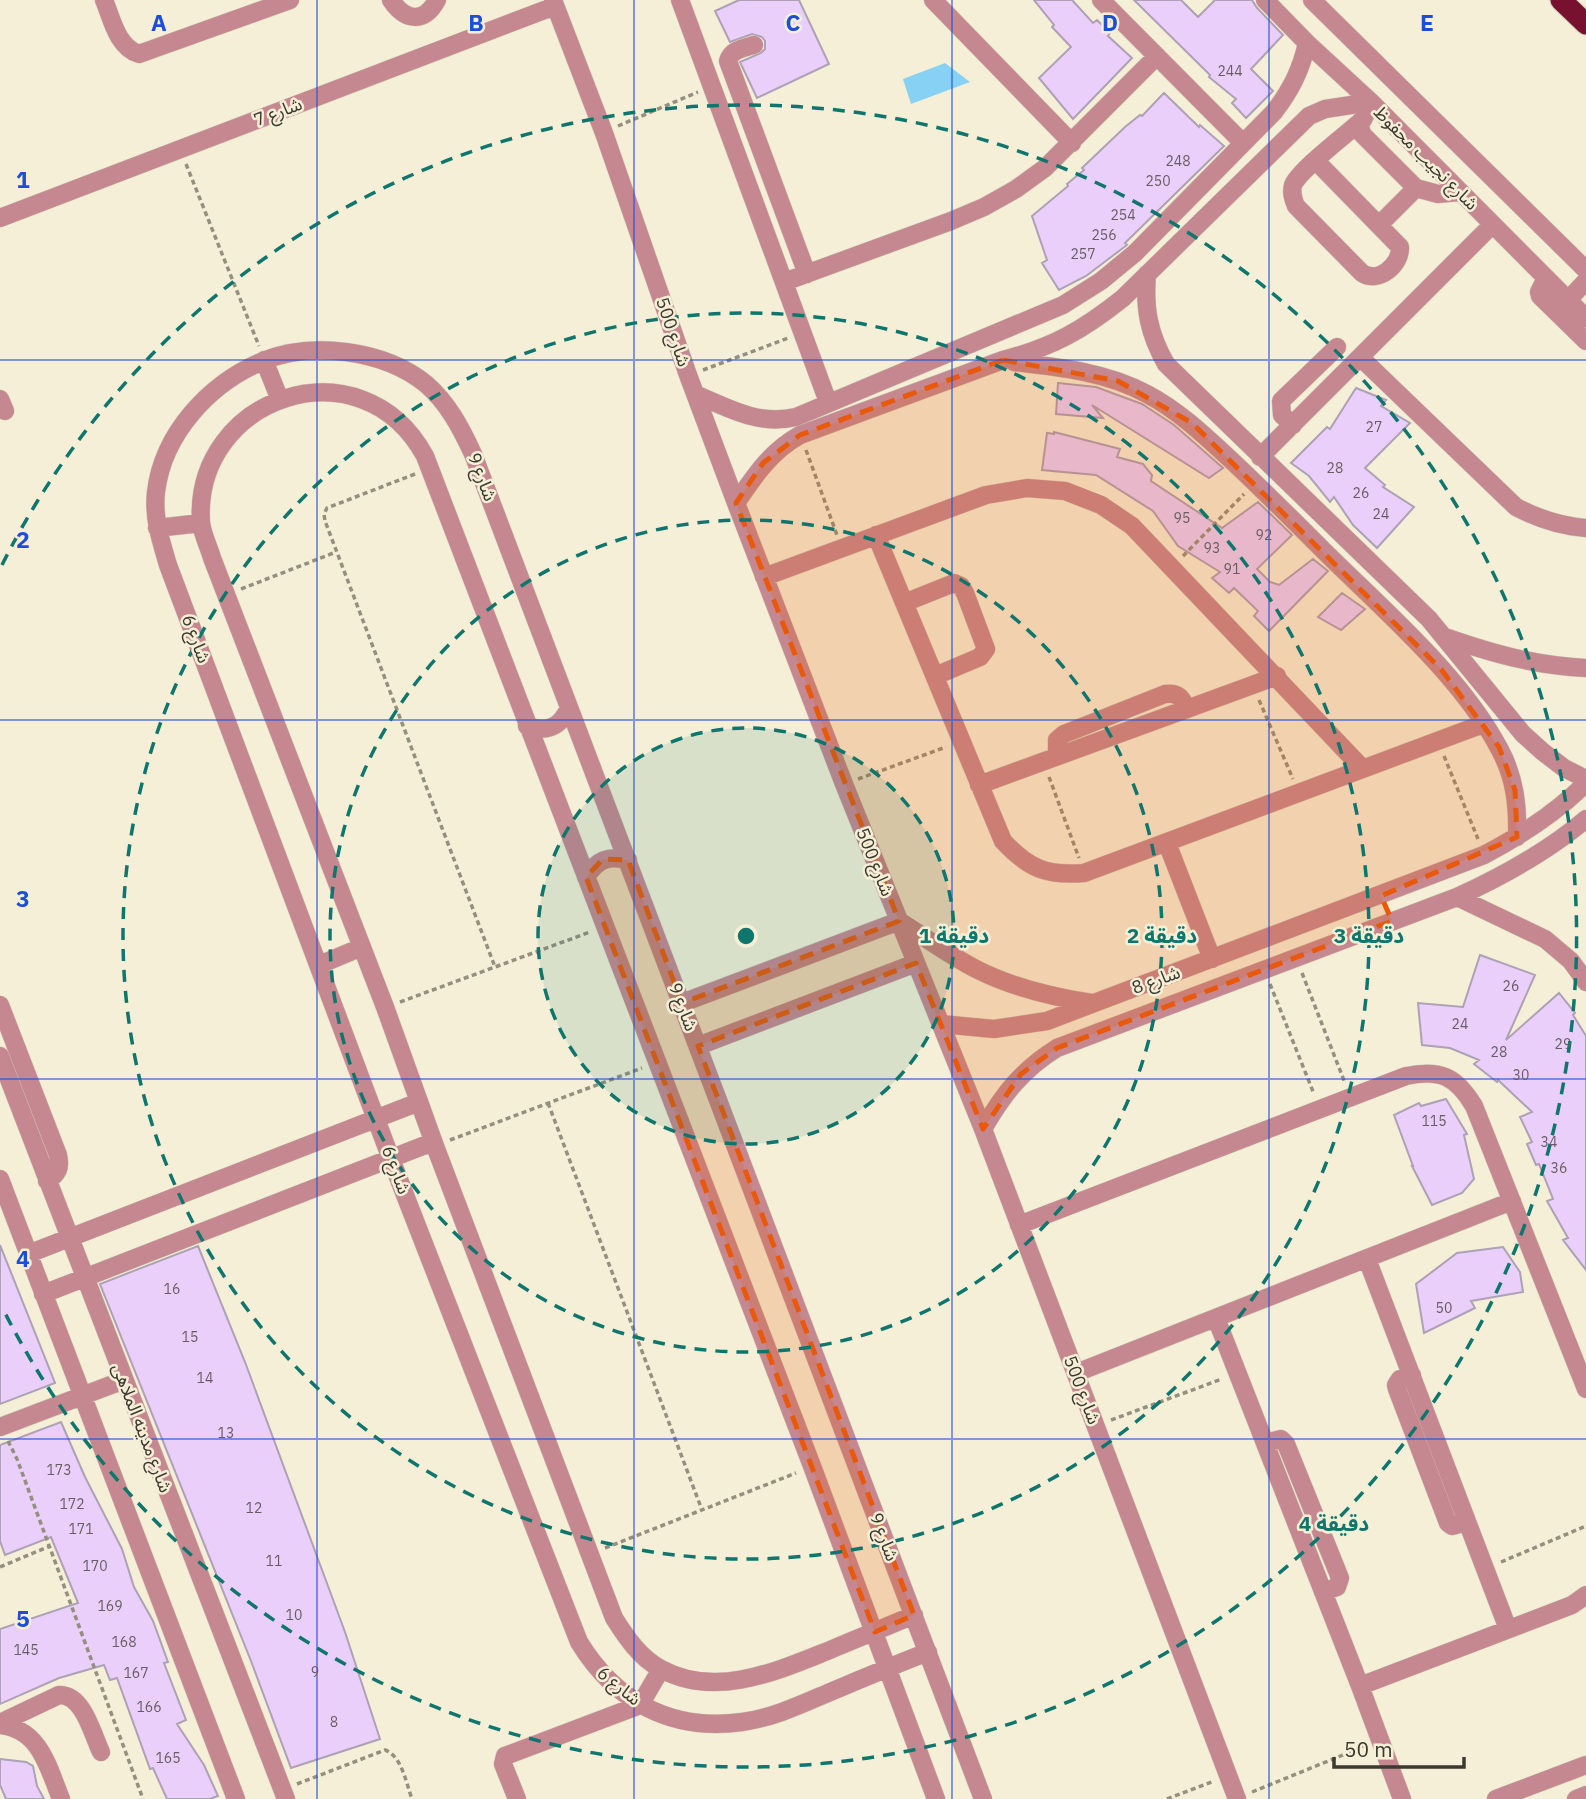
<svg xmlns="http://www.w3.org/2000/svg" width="1586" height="1799" font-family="'IBM Plex Sans','Noto Sans Arabic',sans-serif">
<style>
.water{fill:#87d1f5}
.building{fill:#eacffb;stroke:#ada1b5;stroke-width:2}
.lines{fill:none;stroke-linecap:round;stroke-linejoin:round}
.minor-casing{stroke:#d0cbb6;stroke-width:19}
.highway-casing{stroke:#d0cbb6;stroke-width:23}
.path{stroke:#949080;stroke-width:3.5;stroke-dasharray:5 3.5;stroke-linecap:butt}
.minor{stroke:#c68890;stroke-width:18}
.highway{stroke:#781030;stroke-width:21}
.marked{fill:#e8590c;fill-opacity:0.2;stroke:#e8590c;stroke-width:5;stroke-dasharray:14 9;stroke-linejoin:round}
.grid{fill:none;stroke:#1d4ed8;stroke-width:2;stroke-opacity:0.55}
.ring{fill:none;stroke:#0f766e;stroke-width:3.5;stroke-dasharray:12 9}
.labels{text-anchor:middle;stroke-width:5;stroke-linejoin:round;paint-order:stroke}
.number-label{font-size:14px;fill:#675e63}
.street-label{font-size:18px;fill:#3b3930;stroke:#f5efd7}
.grid-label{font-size:23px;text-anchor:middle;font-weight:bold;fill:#1d4ed8;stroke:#f5efd7;stroke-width:5;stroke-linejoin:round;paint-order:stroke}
.centre{fill:#0f766e;stroke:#f5efd7;stroke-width:3.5}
.ring-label{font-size:21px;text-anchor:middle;font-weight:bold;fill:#0f766e;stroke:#f5efd7;stroke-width:5;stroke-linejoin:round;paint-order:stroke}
</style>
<rect width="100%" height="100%" fill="#f5efd7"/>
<path class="water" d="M945 63 970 82 911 104 903 79Z"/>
<path class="building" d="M739 0H799L829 64 757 98 740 62 761 53 765 49V41L762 37 752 34 730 42 715 11Z
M1034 0H1072L1093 23 1097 20 1110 33 1108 36 1132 58 1073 119 1039 78 1071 47 1052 27 1054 25Z
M1134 0H1181L1198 17 1215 0H1252L1257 8 1283 35 1251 69 1273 91 1246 118 1232 103 1236 99 1209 77 1210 75Z
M1164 93 1199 127 1200 125 1224 146 1125 243 1127 245 1086 276 1059 290 1042 263 1047 260 1032 216 1068 186 1067 184 1084 170 1082 168 1125 127 1140 115 1142 116Z
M1058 383 1096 387 1142 404 1174 425 1223 468 1209 478 1092 405 1103 418 1056 414Z
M1356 388 1386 400 1381 406 1410 423 1365 468 1385 485 1383 487 1414 507 1377 548 1353 525 1334 497 1330 502 1309 476 1291 463 1327 427 1330 429Z
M1054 432 1120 449 1117 457 1143 464 1152 475 1151 481 1222 528 1258 502 1292 535 1257 569 1270 582 1279 585 1313 559 1328 571 1269 631 1254 616 1258 611 1234 588 1229 593 1212 578 1220 572 1178 546 1153 511 1096 475 1042 470 1047 433 1054 434Z
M1342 593 1365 609 1341 630 1318 617Z
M1480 955 1535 975 1506 1040 1559 993 1575 1013 1573 1015 1586 1036V1270L1563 1240 1568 1238 1547 1201 1553 1199 1539 1164 1536 1165 1527 1144 1532 1142 1520 1117 1532 1112 1498 1080 1497 1082 1474 1064 1479 1060 1450 1048 1422 1045 1418 1003 1463 1007Z
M1446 1099 1467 1134 1464 1135 1474 1179 1462 1193 1432 1205 1412 1166H1413L1394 1115 1419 1103 1421 1106Z
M0 1245 55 1383 0 1404Z
M198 1246 245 1362 345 1632 380 1739 291 1768 251 1661 100 1284Z
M1503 1247 1520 1272 1523 1292 1471 1301 1475 1308 1424 1333 1416 1284 1457 1253Z
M61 1422 85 1477 122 1549 134 1587 153 1621 168 1662 164 1663 186 1720 177 1724 204 1765 218 1796 210 1799H167L153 1768 150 1769 117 1678 110 1680 104 1665 59 1678 0 1704V1629L78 1603 51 1537 5 1555 0 1541V1445Z
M0 1759 26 1762 33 1766 37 1786 44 1799H6L0 1785Z"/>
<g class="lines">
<g class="minor-casing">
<path id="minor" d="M104 0C112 19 117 47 139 54L290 0
M391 0C405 21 424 24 437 0
M553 0 604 133 688 375 736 503 844 784 983 1129 1237 1799
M680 0 828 402
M933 0 1072 143
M1101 0 1243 143
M1265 0 1307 43 1371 102 1586 318
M1312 0 1586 270
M754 45C743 48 731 50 728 61L807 274
M1365 116 1360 125 1362 134 1416 188 1438 194 1460 192
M1316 161 1400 247C1401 265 1378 284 1362 273L1296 206C1293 199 1291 193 1293 185 1300 169 1347 134 1361 121
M0 218 555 6
M1379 225 1416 188
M1147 274C1144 309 1149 334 1166 364L1429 619 1523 734 1543 752 1564 768 1586 779
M1546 278 1539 292 1540 296 1586 341
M784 282 951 221 984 207 1016 189 1045 168 1157 56
M1568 300 1586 281
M1360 357 1516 507C1539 519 1560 526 1586 528
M264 360 280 400
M1014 362C1059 367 1106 372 1147 394 1179 411 1204 435 1230 459 1261 488 1291 518 1321 548 1381 608 1461 675 1500 750 1515 778 1518 806 1517 837
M695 394C728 408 759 426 796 417L1063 305 1101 281 1135 253 1274 112C1291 90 1301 70 1307 43
M0 399 5 411
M1293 425 1282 415 1281 401 1337 347
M1260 457 1492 225
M736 503C755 475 771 451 800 435L1003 360C1053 347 1083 330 1123 298L1309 116 1325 109 1371 102
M157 528 201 523
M876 535 1003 841C1029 869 1047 876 1084 873L1483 724
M764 577 986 495 1027 488 1065 491 1101 505 1132 526 1363 769
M904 603 954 583 961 586 965 593 986 649 980 657 935 676
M1445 637C1494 654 1533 665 1586 668
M527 726C548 733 560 727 569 708
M1057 756V740L1064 734 1165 694C1178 692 1182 698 1187 709
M979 785 1277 676
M1167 843 1212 959
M586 877C597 860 608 855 628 860
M1457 897 1545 939 1571 961 1586 982
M319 965 362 947
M682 1003 899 921C925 937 950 956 978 970 1014 988 1052 997 1092 1003
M0 1005 58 1155C61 1168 58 1174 47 1181
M941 1024 994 1029 1047 1021 1484 855C1522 835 1556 813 1586 783
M698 1046 916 963
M0 1056 286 1799
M983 1129C1004 1093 1022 1070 1057 1048L1457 897C1503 876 1547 852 1586 819
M0 1179 236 1799
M1019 1225 1406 1076C1440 1069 1456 1076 1474 1106L1586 1389
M28 1254 419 1102
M1367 1259 1508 1629
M43 1294 433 1142
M1216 1318 1360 1686 1402 1799
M1076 1373 1512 1201
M1412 1375 1400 1379 1396 1385 1397 1389 1448 1523 1452 1526 1467 1522
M0 1427 124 1380
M1265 1443 1281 1439 1286 1444 1340 1578 1337 1587 1323 1592
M914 1615C886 1627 858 1638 830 1650 777 1671 716 1699 661 1669 640 1658 626 1637 614 1618L435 1146 385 1007 212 558C209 547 202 534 201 522 193 397 361 339 425 456L812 1466 936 1799
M928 1652C894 1665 861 1679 828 1693 800 1705 772 1718 742 1722 671 1732 615 1701 579 1642L391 1159 168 565C161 541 153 518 156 492 163 433 210 383 263 361 313 341 384 350 426 384 448 403 461 428 473 454 642 903 814 1350 983 1799
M1360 1686 1572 1605 1586 1595
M0 1723 59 1695C83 1694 92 1733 101 1752
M0 1725C40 1729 48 1767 61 1799
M517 1799 503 1764 505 1756 640 1705 661 1669
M1496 1799 1586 1765
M1576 1799 1586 1795"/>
</g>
<g class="highway-casing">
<path id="highway" d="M1561 0 1586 24"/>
</g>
<path class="path" d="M618 126 698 92
M186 164 259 346
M703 370 788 338
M806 450 837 535
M415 474 327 508 324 514 325 521 495 967
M1183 556 1244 494
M241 589 336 552
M1259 700 1293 779
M1444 756 1478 839
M1049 777 1079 858
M858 779 946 747
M1302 973 1345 1083
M1270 984 1314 1094
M400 1002 590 932
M548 1103 702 1510
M450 1140 642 1068
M1111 1420 1222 1379
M8 1441 17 1459 143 1799
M605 1548 796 1473
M1501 1562 1586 1526
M0 1567 50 1546
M297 1784 385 1750C402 1756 406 1783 412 1799
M1252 1792 1365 1746
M1167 1799 1214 1781"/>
<use href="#minor" class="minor"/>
<use href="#highway" class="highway"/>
</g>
<path class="marked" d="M1003 360 1118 381 1192 423 1441 669 1499 747 1515 790 1517 837 1381 896 1392 921 1057 1048 1021 1074 983 1129 916 963 698 1046 914 1615 875 1632 586 877 603 859 628 860 682 1003 899 921 736 503 763 463 800 435Z"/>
<path class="grid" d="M317 0V1799M634 0V1799M952 0V1799M1269 0V1799M0 360H1586M0 720H1586M0 1079H1586M0 1439H1586"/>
<circle cx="746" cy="936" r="208" fill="#0f766e" fill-opacity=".12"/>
<g class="ring">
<circle cx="746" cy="936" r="208"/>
<circle cx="746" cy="936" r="416"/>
<circle cx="746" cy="936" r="623"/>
<path d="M2 565A831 831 0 1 1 2 1307"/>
</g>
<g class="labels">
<g class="number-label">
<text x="1230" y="76">244</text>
<text x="1178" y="166">248</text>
<text x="1158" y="186">250</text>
<text x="1123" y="220">254</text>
<text x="1104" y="240">256</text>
<text x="1083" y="259">257</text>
<text x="1374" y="432">27</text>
<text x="1335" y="473">28</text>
<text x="1361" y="498">26</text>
<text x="1381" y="519">24</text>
<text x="1182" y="523">95</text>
<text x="1264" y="540">92</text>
<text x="1212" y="553">93</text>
<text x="1232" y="574">91</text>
<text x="1511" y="991">26</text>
<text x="1460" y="1029">24</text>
<text x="1563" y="1049">29</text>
<text x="1499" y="1057">28</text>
<text x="1521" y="1080">30</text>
<text x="1434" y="1126">115</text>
<text x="1549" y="1147">34</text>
<text x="1559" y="1173">36</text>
<text x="172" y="1294">16</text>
<text x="1444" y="1313">50</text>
<text x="190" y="1342">15</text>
<text x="205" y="1383">14</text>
<text x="226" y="1438">13</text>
<text x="59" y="1475">173</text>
<text x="72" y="1509">172</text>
<text x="254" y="1513">12</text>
<text x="81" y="1534">171</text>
<text x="274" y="1566">11</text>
<text x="95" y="1571">170</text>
<text x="110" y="1611">169</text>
<text x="294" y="1620">10</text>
<text x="124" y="1647">168</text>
<text x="26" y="1655">145</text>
<text x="315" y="1677">9</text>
<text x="136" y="1678">167</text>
<text x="149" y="1712">166</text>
<text x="334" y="1727">8</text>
<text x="168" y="1763">165</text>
</g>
<g class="street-label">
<text transform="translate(278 112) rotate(-21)" y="6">شارع 7</text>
<text transform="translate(1426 158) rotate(45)" y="6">شارع نجيب محفوظ</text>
<text transform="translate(673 332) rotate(71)" y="6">شارع 500</text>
<text transform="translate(482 477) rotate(69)" y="6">شارع 9</text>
<text transform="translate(196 639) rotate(69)" y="6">شارع 6</text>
<text transform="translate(875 862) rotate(68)" y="6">شارع 500</text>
<text transform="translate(1156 980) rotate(-20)" y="6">شارع 8</text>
<text transform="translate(683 1007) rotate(69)" y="6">شارع 9</text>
<text transform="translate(396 1170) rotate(69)" y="6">شارع 6</text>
<text transform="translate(1082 1390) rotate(69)" y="6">شارع 500</text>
<text transform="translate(142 1428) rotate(69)" y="6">شارع مدينه الملاهى</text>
<text transform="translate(884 1537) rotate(69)" y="6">شارع 9</text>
<text transform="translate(619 1686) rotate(39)" y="6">شارع 6</text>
</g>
</g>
<g class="grid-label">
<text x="159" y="31">A</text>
<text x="476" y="31">B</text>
<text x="793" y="31">C</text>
<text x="1110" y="31">D</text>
<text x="1427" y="31">E</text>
<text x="23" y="188">1</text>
<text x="23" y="548">2</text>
<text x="23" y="907">3</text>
<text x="23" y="1267">4</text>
<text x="23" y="1627">5</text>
</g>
<circle cx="746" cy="936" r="10" class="centre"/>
<g class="ring-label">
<text x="954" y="943">1 دقيقة</text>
<text x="1162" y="943">2 دقيقة</text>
<text x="1369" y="943">3 دقيقة</text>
<text x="1334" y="1531">4 دقيقة</text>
</g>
<path d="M1334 1757v10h130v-10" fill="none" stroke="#3b3930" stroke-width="3.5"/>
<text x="1344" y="1757" font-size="21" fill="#3b3930" stroke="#f5efd7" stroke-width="5" paint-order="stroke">50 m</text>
</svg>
